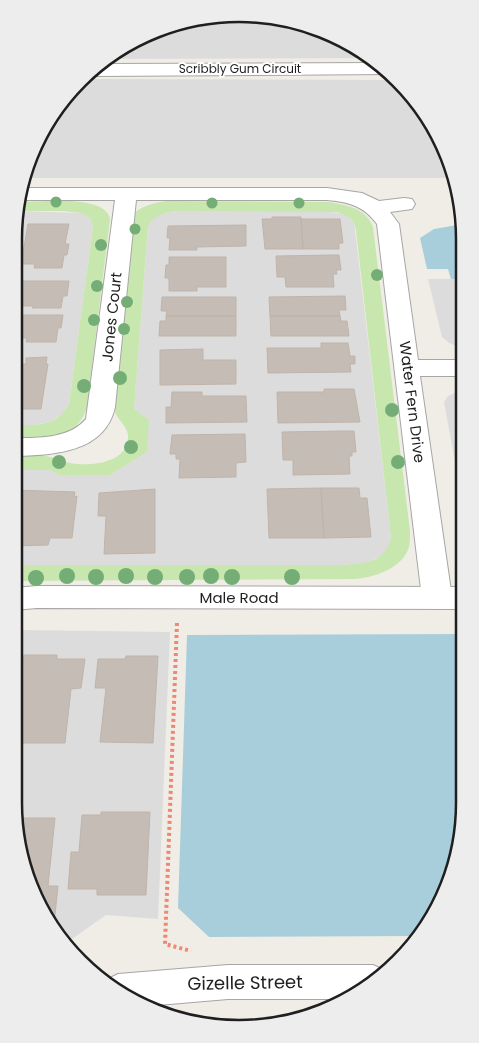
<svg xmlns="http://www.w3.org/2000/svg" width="479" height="1043" font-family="Poppins,sans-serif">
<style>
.residential{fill:#dddcdc}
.grass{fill:#c8e7af}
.water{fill:#a9cedb}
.building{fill:#c4bcb5;stroke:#c0b4a9}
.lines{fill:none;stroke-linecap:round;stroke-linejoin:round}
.minor-casing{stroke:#a6a6a6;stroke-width:2}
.tertiary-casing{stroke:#a6a6a6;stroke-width:2}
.path{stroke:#f38573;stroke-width:4;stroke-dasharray:3 3;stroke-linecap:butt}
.minor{fill:#fff;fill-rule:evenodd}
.tertiary{fill:#fff;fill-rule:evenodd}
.tree{fill:#75ad77}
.labels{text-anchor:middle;stroke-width:4;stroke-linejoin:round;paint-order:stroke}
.far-street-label{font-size:12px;fill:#1f1f1f;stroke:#fff}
.street-label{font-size:15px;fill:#1f1f1f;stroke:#fff}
.near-street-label{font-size:18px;fill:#1f1f1f;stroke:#fff}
.rim{fill:none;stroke:#1f1f1f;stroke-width:2.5}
</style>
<rect width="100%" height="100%" fill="#efede6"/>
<path class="residential" d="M239 14 326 31 373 58 111 59 153 31Z
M81 79 396 80 418 102 448 153 455 178H26L31 153Z
M19 211 80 213 90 218 93 227 69 404 63 414 50 422 34 425H14V239Z
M176 211H327L347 215 354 221 391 538 388 549 381 556 366 563 341 565H14V470H49L61 475H110L147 452 134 409 148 226 152 218 163 213Z
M428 279H464V349L449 343 442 337Z
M464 389V511L444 402 448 396Z
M18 630 170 632 158 919 106 915 65 944 26 876 14 803V657Z
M197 1019H294L269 1027 196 1025 190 1023Z"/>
<path class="grass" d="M167 201 328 202C347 205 366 208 373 227L410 531C410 536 410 542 409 547 403 568 374 578 354 579L14 581V565H341C364 563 384 564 391 538L356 230C354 218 347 215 336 212L176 211C164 213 155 214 148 226L134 409 149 420 147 452 110 475H60L49 470H14V456C24 456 35 455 45 456 54 457 62 462 70 463 90 467 130 463 128 435 127 425 116 419 114 409L133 214C143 205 154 203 167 201Z
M21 202C40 202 106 194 110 219L87 407C77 441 43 438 14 438V425C37 425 57 427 69 404L93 227 90 218 80 213 63 211H19Z"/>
<path class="water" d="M463 224 464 279H451L448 269H427L420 238 434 229Z
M465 634V804L448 890 419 936 209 937 178 908 187 635Z"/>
<path class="building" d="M272 217H301L303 249H265L262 219H272Z
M301 219H340L343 243H339V249H303Z
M28 224H69L65 244H69L67 255H64L62 268H34L35 264H21Z
M246 225V246L197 247V250H169L170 238H167L168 226Z
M332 255H339L341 270H336L337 274H333L334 287H286L285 277H277L276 256Z
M169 257H226V287H197V291H169V278H165L166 265H169Z
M14 281H69L67 296H63L61 308H32L33 306H14Z
M345 296 346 310H339L340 316H270L269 297Z
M162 297H236V316H166L167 311H161Z
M14 315H63L61 328H58L56 342H26L27 338H14Z
M166 316H236V336H159L160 321H166Z
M270 316H340L341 321H347L349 336H271Z
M321 343H348L350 356H355V364H350L351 372 268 373 267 348H321Z
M203 349V360H236V384L160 385V350Z
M47 357 46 364H48L41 409H16V406H14V364H26V358Z
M324 389H354L360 422 278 423 277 392H324Z
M172 392H202V396H246L247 422 166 423V407H171Z
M343 431H354L356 452H352V456H349L350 474 293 475V460H283L282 432Z
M245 434 246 462 236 463V477L179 478 180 459H176V454H170L172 435Z
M321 488H359L360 498H367L371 537 324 538Z
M321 488 324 538H269L267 489Z
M155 489V553L104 554 106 516H98L99 493Z
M14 490 75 492 74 497 77 496 72 538H50L48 545 14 546Z
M24 655H57V659H85L81 688 71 689 65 743H14V723Z
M126 656H158L153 743 100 742 106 688H95L98 659H125Z
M101 812H150L146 895H97V889H68L71 852H79L82 815H101Z
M16 818H55L48 886H58L54 924 26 876Z"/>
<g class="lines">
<g class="minor-casing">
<path id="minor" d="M380 63 390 74 95 76 89 74 103 64Z
M24 188H327L362 193 379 201 404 198 412 199 415 204 412 209 390 212 399 224 418 360H464V376H420L452 598 447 606 437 609 427 606 422 598 377 224C364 206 349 202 327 200H136L115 407C105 453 53 455 14 456V438C38 438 69 439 86 419L115 200H23Z
M228 965H373L386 971 352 999H228L146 1006 126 999 104 981 118 974Z"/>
</g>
<g class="tertiary-casing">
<path id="tertiary" d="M37 586 465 587V609L37 608 14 610V588Z"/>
</g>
<path class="path" d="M177 623 165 944 191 951"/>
<use href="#minor" class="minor"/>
<use href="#tertiary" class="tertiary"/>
</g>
<g class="tree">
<circle cx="56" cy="202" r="5.5"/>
<circle cx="212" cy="203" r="5.5"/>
<circle cx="299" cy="203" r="5.5"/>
<circle cx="135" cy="229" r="5.5"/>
<circle cx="101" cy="245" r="6"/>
<circle cx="377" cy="275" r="6"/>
<circle cx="97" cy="286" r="6"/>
<circle cx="127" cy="302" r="6"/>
<circle cx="94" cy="320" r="6"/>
<circle cx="124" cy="329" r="6"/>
<circle cx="120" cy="378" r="7"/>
<circle cx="84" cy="386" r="7"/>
<circle cx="392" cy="410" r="7"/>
<circle cx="131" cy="447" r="7"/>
<circle cx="59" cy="462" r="7"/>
<circle cx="398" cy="462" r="7"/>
<circle cx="67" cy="576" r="8"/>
<circle cx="126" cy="576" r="8"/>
<circle cx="211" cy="576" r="8"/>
<circle cx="96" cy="577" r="8"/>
<circle cx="155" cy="577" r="8"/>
<circle cx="187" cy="577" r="8"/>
<circle cx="232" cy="577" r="8"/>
<circle cx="292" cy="577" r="8"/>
<circle cx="36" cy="578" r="8"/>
</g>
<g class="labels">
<g class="far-street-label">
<text x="240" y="73">Scribbly Gum Circuit</text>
</g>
<g class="street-label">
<text transform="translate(112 317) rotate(-84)" y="5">Jones Court</text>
<text transform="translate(412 402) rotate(83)" y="5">Water Fern Drive</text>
<text x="239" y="603">Male Road</text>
</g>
<g class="near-street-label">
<text transform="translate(245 983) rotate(-1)" y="6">Gizelle Street</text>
</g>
</g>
<path d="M0 0H479V1043H0ZM239 22H239A217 217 0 0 1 456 239V803A217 217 0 0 1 239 1020H239A217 217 0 0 1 22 803V239A217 217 0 0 1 239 22Z" fill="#ededed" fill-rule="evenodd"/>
<path class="rim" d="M239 22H239A217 217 0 0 1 456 239V803A217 217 0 0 1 239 1020H239A217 217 0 0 1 22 803V239A217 217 0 0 1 239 22Z"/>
</svg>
